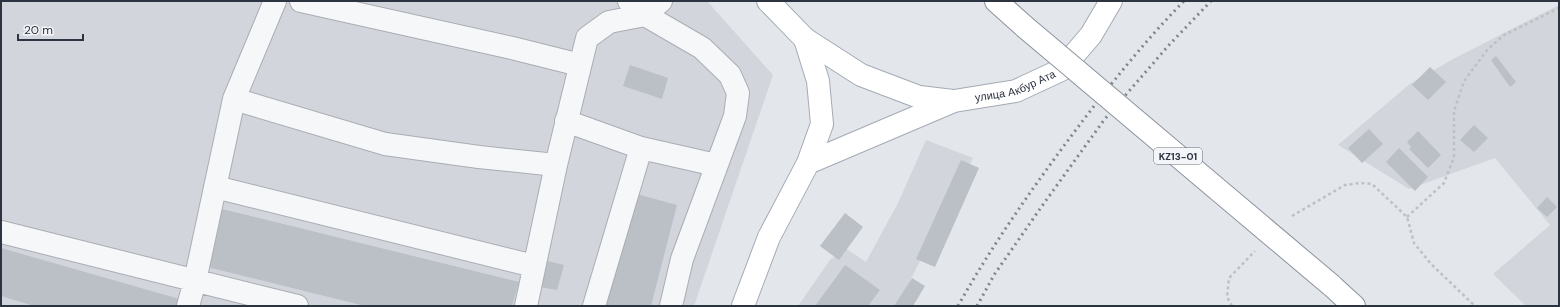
<svg xmlns="http://www.w3.org/2000/svg" width="1560" height="307" font-family="'DM Sans',sans-serif">
<style>
.built{fill:#d2d5dc}
.building{fill:#bbbfc6}
.lines{fill:none;stroke-linecap:round;stroke-linejoin:round}
.minor-casing{stroke:#a9adb4;stroke-width:24}
.major-casing{stroke:#a4aab5;stroke-width:24}
.highway-casing{stroke:#8c939f;stroke-width:24}
.path{stroke:#bec0c5;stroke-width:2.5;stroke-dasharray:3 3;stroke-linecap:butt}
.minor{stroke:#f6f7f9;stroke-width:22}
.major{stroke:#fff;stroke-width:22}
.highway{stroke:#fff;stroke-width:22}
.rail{stroke:#7e8692;stroke-width:3;stroke-dasharray:2 4;stroke-linecap:butt}
.highway-bridge-casing{stroke:#8c939f;stroke-width:24;stroke-linecap:butt}
.highway-bridge{stroke:#fff;stroke-width:22}
.labels{text-anchor:middle;stroke-width:3;stroke-linejoin:round;paint-order:stroke}
.shield{fill:#f3f5f8;stroke:#686e78;stroke-width:1}
.shield-label{font-size:10px;font-weight:bold;fill:#2d3441}
.street-label{font-size:11px;fill:#2d3441;stroke:#f3f5f8}
</style>
<rect width="100%" height="100%" fill="#e3e6ea"/>
<path class="built" d="M1 1H707L773 75 694 306H1Z
M1559 5V306H1526L1493 274 1550 225 1495 158 1409 189 1338 145 1411 83 1455 58Z
M926 140 973 158 897 306H798L830 260 845 248 866 262 898 203Z"/>
<path class="building" d="M1496 56 1516 82 1510 87 1491 60Z
M630 65 668 78 662 99 623 86Z
M1430 67 1446 82 1428 100 1412 85Z
M1474 125 1488 138 1474 152 1460 140Z
M1369 129 1383 144 1362 163 1348 148Z
M1418 131 1441 155 1428 168 1409 149 1411 147 1407 142Z
M1399 148 1428 177 1415 191 1386 162Z
M961 160 979 168 935 267 916 259Z
M633 193 677 205 651 306H603Z
M1547 197 1557 207 1547 217 1537 208Z
M222 209 519 282 512 306H365L207 267Z
M845 213 863 227 839 260 820 246Z
M1 248 183 300 181 306H34L1 296Z
M543 260 564 265 557 290 540 287Z
M845 265 880 290 868 306H815Z
M912 278 925 286 913 306H894Z"/>
<g class="lines">
<g class="minor-casing">
<path id="minor" d="M301 1 512 48 580 65
M629 1 645 15 702 48 730 75 738 93 735 116 682 259 671 306
M234 99 385 144 479 157 556 165
M566 121 641 148 716 165
M215 187 534 266
M1 232 297 306
M188 306 195 281 234 99 275 1
M526 306 556 165 587 38 609 22 645 15 661 1
M594 306 641 148"/>
</g>
<g class="major-casing">
<g id="major">
<path d="M768 1 805 39 861 75 919 97 953 101"/>
<path id="s1" d="M808 163 954 101 1016 91 1061 70 1091 35 1111 1"/>
<path d="M743 306 769 237 808 163 822 124 818 81 805 39"/>
</g>
</g>
<g class="highway-casing">
<path id="highway" d="M996 1 1025 27
M1331 285 1354 306"/>
</g>
<path class="path" d="M1292 216 1345 185 1360 183 1372 184 1407 217 1414 243 1431 264 1475 306
M1407 217 1444 183 1454 157V111L1464 81 1488 49 1504 35 1559 8
M1232 306 1227 297 1229 278 1255 251"/>
<use href="#minor" class="minor"/>
<use href="#major" class="major"/>
<use href="#highway" class="highway"/>
<path class="rail" d="M958 306C991 247 1029 193 1069 139 1105 91 1142 44 1184 1
M977 306 994 275 1042 206 1104 120 1169 45 1211 1"/>
<g class="highway-bridge-casing">
<path id="highway-bridge" d="M1025 27 1331 285"/>
</g>
<use href="#highway-bridge" class="highway-bridge"/>
</g>
<g class="labels">
<rect class="shield" x="1154" y="148" width="48" height="16" rx="3"/>
<g class="shield-label">
<text x="1178" y="160">KZ13-01</text>
</g>
<g class="street-label">
<text dy="4" stroke="none"><textPath href="#s1" startOffset="222">улица Акбур Ата</textPath></text>
</g>
</g>
<rect width="1560" height="307" fill="none" stroke="#2d3441" stroke-width="4"/>
<path d="M18 34v6h65v-6" fill="none" stroke="#2d3441" stroke-width="2"/>
<text x="24" y="34" font-size="12" fill="#2d3441" stroke="#f3f5f8" stroke-width="3" paint-order="stroke">20 m</text>
</svg>
